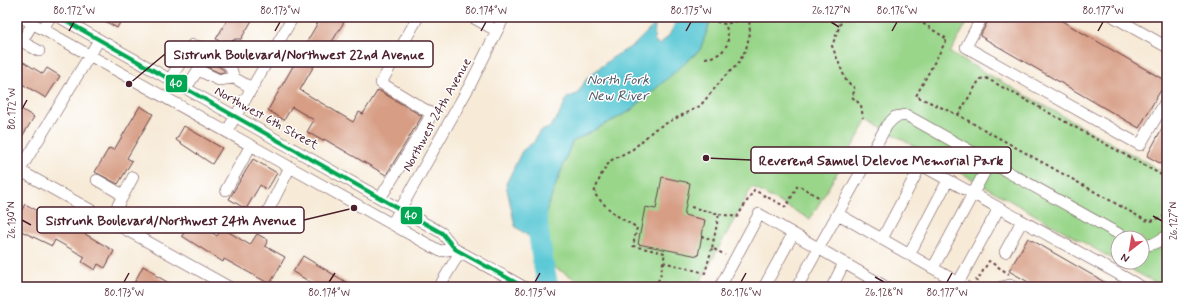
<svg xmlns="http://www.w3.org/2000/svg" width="1184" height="304" font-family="Mynerve,sans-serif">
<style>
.green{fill:#99d68a;stroke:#727a5a}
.water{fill:#5dc9d6;stroke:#547480}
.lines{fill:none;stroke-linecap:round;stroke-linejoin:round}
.river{stroke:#5dc9d6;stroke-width:21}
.building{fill:#d79e85}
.minor-casing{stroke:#643e45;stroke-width:12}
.path{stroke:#643e45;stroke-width:2;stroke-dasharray:3 3;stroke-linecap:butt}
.minor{stroke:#fff;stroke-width:11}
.bus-1-casing{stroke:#fff;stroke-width:7}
.bus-1{stroke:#00a651;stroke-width:4}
.ticks{fill:none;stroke:#4a1f2b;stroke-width:1.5}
.labels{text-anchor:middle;stroke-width:3;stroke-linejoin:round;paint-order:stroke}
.street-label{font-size:13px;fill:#4a1f2b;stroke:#fff}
.water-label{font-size:14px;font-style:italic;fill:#515a67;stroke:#fff}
.leader{fill:none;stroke:#4a1f2b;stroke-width:1.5}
.callout-dot{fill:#4a1f2b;stroke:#fff;stroke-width:1.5}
.callout{fill:#fff;stroke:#4a1f2b;stroke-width:1.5}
.callout-label{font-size:14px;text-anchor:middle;font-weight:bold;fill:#4a1f2b}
.line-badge{stroke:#fff;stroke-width:1.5}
.badge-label{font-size:11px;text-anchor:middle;font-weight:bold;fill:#fff}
.neatline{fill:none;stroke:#4a1f2b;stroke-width:1.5}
.ticks-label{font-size:10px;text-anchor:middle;fill:#4a1f2b}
</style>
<rect width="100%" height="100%" fill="#fff"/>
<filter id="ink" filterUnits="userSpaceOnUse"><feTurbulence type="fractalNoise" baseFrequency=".025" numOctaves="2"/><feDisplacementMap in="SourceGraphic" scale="8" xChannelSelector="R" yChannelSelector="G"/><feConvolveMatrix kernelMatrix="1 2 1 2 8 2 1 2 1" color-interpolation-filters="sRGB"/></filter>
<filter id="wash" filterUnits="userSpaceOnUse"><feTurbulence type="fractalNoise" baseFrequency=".012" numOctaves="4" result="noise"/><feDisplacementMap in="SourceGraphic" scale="16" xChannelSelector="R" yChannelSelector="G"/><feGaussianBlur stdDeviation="0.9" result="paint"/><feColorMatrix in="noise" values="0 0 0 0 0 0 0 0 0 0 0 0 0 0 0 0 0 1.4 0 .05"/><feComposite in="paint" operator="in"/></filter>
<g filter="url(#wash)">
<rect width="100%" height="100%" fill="#f7ebd8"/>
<path class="green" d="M708 17H970L950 53 1167 174V279L1163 287 1118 262H1142V238H1118V262L868 120 810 219 752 187 700 282 708 287H589L547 263 546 211 572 142 630 111 708 25Z"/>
<path class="water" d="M678 17H708L709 25 700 50 630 111 572 142 546 211V230L528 236 515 226 506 184 522 151 534 142 539 132 549 128 559 115 567 98 577 94 588 77 612 58 634 45 655 24 654 41 660 45 670 34Z"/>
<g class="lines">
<path class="river" d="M535 205 542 257 548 287"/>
</g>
<g id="blocks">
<path class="building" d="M98 17H123L117 28Z
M229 17H254L241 39H235L232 41V48L216 39Z
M321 17H336L344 22 330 45 333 47 325 61 319 57 300 90 353 122 359 112 363 114 378 90 422 116 386 175 324 139 323 141 307 132 314 120 292 107 284 120 268 110Z
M990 17H1055L1166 81 1139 128 980 36Z
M17 58 43 74 47 68 60 76 46 98 17 81Z
M210 61 224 70 225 72 220 73 207 67Z
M140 106 153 114 127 158 132 161 118 184 95 172 109 148 114 150Z
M21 109 34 117 17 145V115Z
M1167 119V167L1147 156Z
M184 126 222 148 212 164 176 140Z
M253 159 277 173 267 190 260 185 246 209 229 199Z
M662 177 690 183 684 215 705 220 698 256 638 244 645 207 656 209Z
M25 204 69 228 70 225 114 251 105 268 98 264 95 270 82 262 85 257 55 240 52 246 17 229V219Z
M191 220 217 236 222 228 250 245 257 234 268 240 265 246 285 257 270 284 224 259 223 262 182 236Z
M1028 238 1113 287H1037L1009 271Z
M303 256 354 287H310L312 283 293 272Z
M143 266 156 273 155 275 176 287H132Z"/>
</g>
</g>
<g filter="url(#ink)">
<use href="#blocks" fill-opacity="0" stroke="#643e45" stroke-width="1"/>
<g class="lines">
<g class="minor-casing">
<path id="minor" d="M21 17 440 251 455 249
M59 17 442 233 455 249 524 287
M472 17 497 31
M982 17 966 47 1140 145 1167 99
M1114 17 1167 47
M43 29 50 17
M17 39 39 51
M22 41 33 23
M238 45 266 63
M198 70 208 49
M170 79 192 45 208 49 213 55 230 65 234 78
M186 88 198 70 219 80 234 78 252 88
M227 131 293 17
M17 169 229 287
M17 175 99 40
M97 180 123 195
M226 190 251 145
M381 197 432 114 381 83 418 17
M838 214 966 287
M110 220 133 177
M263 221 290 167
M392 224 470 85 504 17
M882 239 921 165 1142 287
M1142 244C1152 247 1158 241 1167 236
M1005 252 1022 221
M909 255 948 180
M933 268 990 162
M958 283 999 208
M439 287 460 252
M720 287 759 214 844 263
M764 287 793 234
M797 287 887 125 895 117 906 115 1126 238
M832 287 844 263 886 287
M1001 287 1010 285 1014 287"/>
</g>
<path class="path" d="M699 17 725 24 749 18
M843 17 832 46 847 83 852 85 855 89 852 97 861 105 863 118
M913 17 947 39 916 96 958 115 1145 220 1151 221 1167 215
M705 58C725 56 733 43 725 24
M958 115 980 79 986 78 1167 178
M691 207 719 214 712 248 725 255
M719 214 737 217 754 190 786 207 798 185 820 198
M701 236 714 240
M663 262 705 273 712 248
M975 280 977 281 989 261 1009 274
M655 287 660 277 665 253 633 246 637 227C619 219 606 208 594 193L601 175 610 161 633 149 655 129 700 106 725 76 738 64 746 49 750 33 749 17"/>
<use href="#minor" class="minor"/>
<g class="bus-1-casing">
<path id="bus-1" d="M59 17 442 233 455 249 524 287"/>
</g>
<use href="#bus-1" class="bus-1"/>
</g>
</g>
<path class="ticks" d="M831 22 839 27M69 31 74 22M275 31 280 22M481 31 486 22M686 31 691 22M892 31 897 22M1098 31 1103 22M22 109 27 100M1153 216 1162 221M22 220 31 225M875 277 884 282M124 282 129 273M329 282 335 273M535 282 540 273M741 282 746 273M947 282 952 273"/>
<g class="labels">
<g class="street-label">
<text transform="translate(436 114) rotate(-61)" y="5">Northwest 24th Avenue</text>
<text transform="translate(267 117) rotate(29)" y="5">Northwest 6th Street</text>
</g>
<g class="water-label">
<text x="618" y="84">North Fork<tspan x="618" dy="16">New River</tspan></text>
</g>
</g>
<path class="leader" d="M129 84L165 54M706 158L751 160M354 208L304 220"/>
<g class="callout-dot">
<circle cx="129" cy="84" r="4"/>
<circle cx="706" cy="158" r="4"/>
<circle cx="354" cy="208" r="4"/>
</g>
<g class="callout">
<rect x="165" y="41" width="268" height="26" rx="4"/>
<rect x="751" y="147" width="260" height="26" rx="4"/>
<rect x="37" y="207" width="267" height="26" rx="4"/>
</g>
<g class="callout-label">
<text x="299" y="59">Sistrunk Boulevard/Northwest 22nd Avenue</text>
<text x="881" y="165">Reverend Samuel Delevoe Memorial Park</text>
<text x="171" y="225">Sistrunk Boulevard/Northwest 24th Avenue</text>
</g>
<g class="line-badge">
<rect x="165" y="74" width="23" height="19" rx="4" fill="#00a651"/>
<rect x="400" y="206" width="23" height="19" rx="4" fill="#00a651"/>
</g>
<g class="badge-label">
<text x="176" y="87">40</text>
<text x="411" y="219">40</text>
</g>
<rect width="1184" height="304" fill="none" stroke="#fff" stroke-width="44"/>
<g transform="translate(1130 250) rotate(211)"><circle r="19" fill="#ffffff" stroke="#b7a5aa"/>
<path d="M0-3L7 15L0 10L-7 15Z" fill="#d1495b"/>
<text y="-6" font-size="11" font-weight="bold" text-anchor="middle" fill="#4a1f2b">N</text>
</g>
<rect x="22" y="22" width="1140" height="260" class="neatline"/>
<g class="ticks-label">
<text x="74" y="14">80.172°W</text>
<text x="280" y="14">80.173°W</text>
<text x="486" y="14">80.174°W</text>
<text x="691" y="14">80.175°W</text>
<text x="831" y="14">26.127°N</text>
<text x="897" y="14">80.176°W</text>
<text x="1103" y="14">80.177°W</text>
<text transform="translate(11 109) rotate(-90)" y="4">80.172°W</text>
<text transform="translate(11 220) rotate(-90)" y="4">26.130°N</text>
<text transform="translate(1173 221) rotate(-90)" y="4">26.127°N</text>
<text x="124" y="296">80.173°W</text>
<text x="329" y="296">80.174°W</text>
<text x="535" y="296">80.175°W</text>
<text x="741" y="296">80.176°W</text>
<text x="884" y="296">26.128°N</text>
<text x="947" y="296">80.177°W</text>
</g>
</svg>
